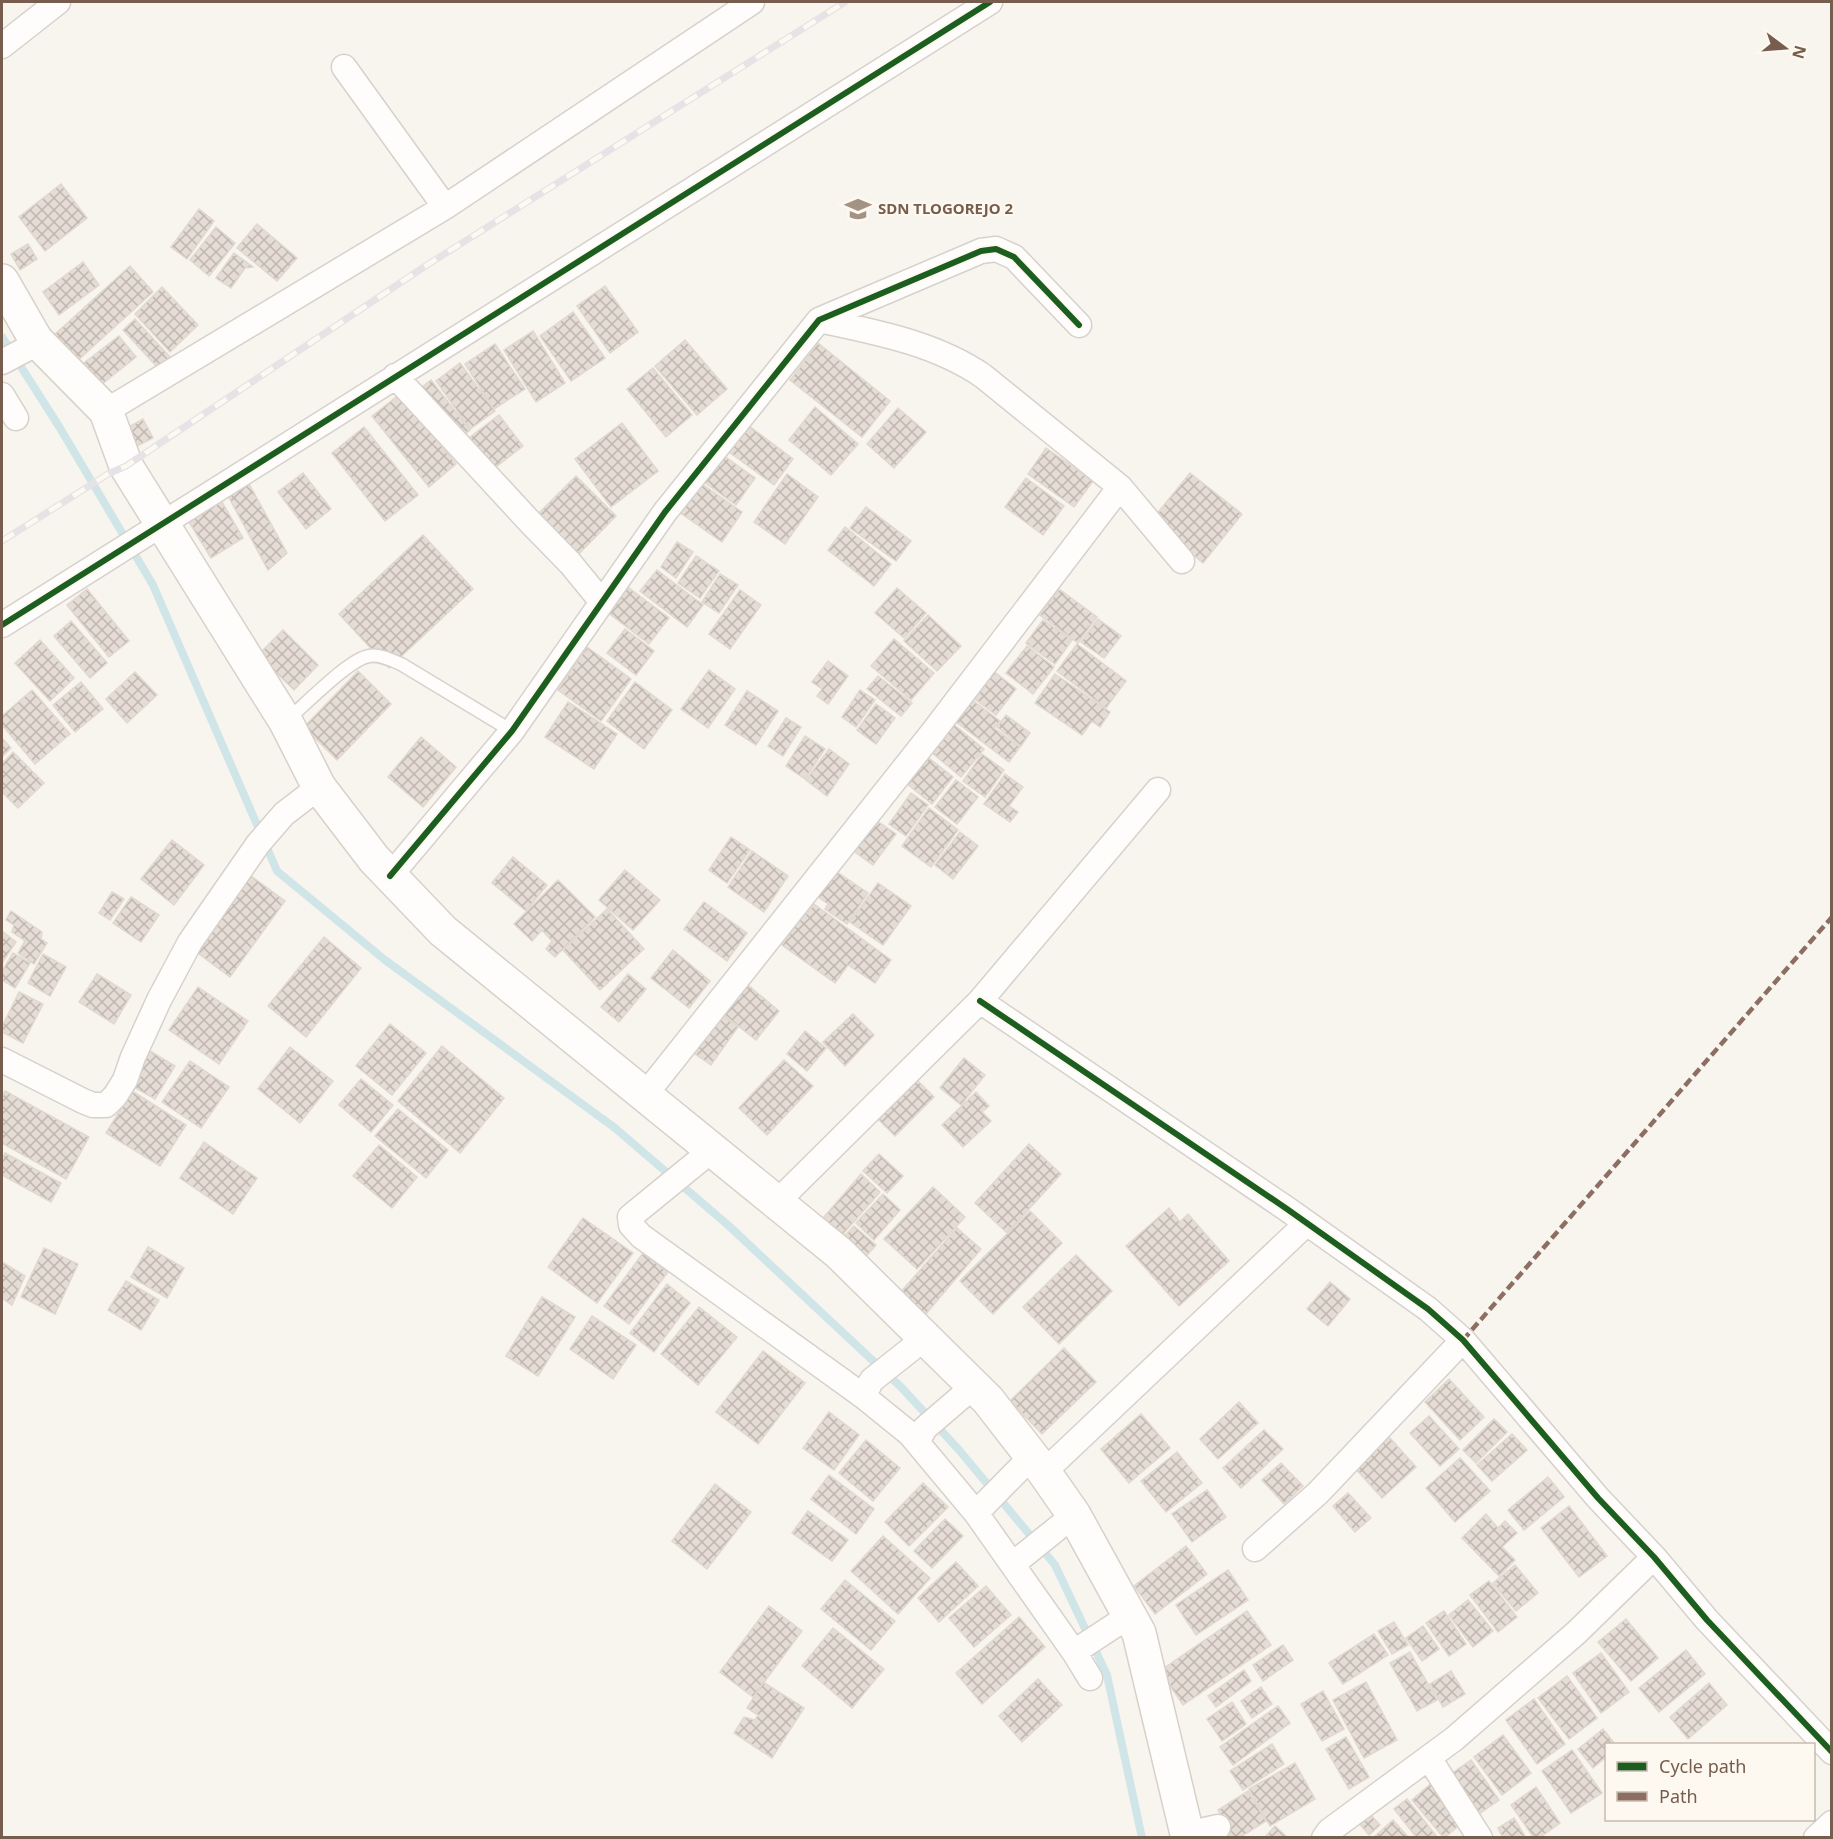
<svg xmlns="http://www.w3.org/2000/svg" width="1833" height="1839" font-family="'Noto Sans',sans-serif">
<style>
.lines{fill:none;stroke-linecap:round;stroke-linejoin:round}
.stream{stroke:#cfe5e8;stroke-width:8}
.building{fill:url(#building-cross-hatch);stroke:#e1d8d0;stroke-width:1.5}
.service-casing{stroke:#d7d1cc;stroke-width:15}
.minor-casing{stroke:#d7d1cc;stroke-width:27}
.secondary-casing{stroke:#d7d1ca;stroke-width:36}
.service{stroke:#fefdfc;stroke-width:12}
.minor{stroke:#fefdfc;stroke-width:24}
.secondary{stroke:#fefdfc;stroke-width:33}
.rail-casing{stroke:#e6e3e6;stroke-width:7}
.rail{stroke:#fef9f0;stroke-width:4.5;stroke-dasharray:14;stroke-linecap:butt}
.quiet{stroke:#8d6e63;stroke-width:4.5;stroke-dasharray:9 4.5;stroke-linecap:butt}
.cycleway-casing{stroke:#fef9f0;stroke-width:10}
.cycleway{stroke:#1b5e20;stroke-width:6}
.labels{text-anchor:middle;stroke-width:4.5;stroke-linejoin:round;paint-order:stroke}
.poi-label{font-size:15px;font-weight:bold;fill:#765d4d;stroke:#fef9f0;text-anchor:start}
</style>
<defs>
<pattern id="building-cross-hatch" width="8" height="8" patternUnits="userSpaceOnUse" patternTransform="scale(1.5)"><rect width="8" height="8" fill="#e5ddd5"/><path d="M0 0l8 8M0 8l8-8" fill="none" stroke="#beb6af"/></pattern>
</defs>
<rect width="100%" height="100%" fill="#f8f4ee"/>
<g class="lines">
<path class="stream" d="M2 337 60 428 153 585 277 871 385 960 615 1128 729 1226 902 1388 959 1450 1055 1565 1107 1675 1142 1838"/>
</g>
<path class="building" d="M61 184 87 218 45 251 19 217Z
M199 209 214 221 187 259 171 247Z
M257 224 297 258 277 281 237 248Z
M216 227 235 243 209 276 190 260Z
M28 244 37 259 20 270 11 254Z
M234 253 253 267 245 268 231 288 216 278Z
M83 262 99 285 59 315 43 292Z
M130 266 153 292 76 362 53 336Z
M605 286 638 332 610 353 577 306Z
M162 287 198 325 170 352 135 314Z
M573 312 605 358 571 381 540 336Z
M135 319 170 357 158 368 123 330Z
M533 331 565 383 536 402 504 350Z
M119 336 136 357 101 385 84 363Z
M685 340 727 389 697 415 655 366Z
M818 343 890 401 862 437 790 380Z
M495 344 525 389 494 409 465 364Z
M460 363 495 411 470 429 436 381Z
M653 368 692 415 666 437 627 389Z
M431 380 470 430 446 449 407 398Z
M400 394 456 464 429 487 372 416Z
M815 407 858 444 831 475 789 440Z
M898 408 926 432 894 468 867 444Z
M499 415 523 446 480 479 456 448Z
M143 419 153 438 135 447 125 429Z
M622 423 658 471 611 507 575 459Z
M745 423 793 459 774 485 725 449Z
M364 427 418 495 385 521 332 453Z
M1046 448 1093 481 1074 507 1028 474Z
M720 453 755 478 736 505 700 479Z
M303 473 331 509 306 529 278 492Z
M1190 473 1242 514 1203 563 1151 521Z
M787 474 818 497 785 544 754 522Z
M576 476 616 516 570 563 530 522Z
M1026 478 1064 506 1043 535 1005 507Z
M248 482 287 553 268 570 227 494Z
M699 482 742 512 722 542 679 512Z
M219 497 243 538 211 558 186 517Z
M866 507 911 541 896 561 850 528Z
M845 527 891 564 874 586 828 550Z
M423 535 473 589 389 668 339 614Z
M677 542 693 552 676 578 661 567Z
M696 556 719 571 700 598 678 583Z
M657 570 703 605 687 627 640 591Z
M720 574 738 585 719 613 702 602Z
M625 585 669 618 649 644 606 611Z
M897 588 926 613 904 638 875 613Z
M87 589 129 641 109 657 67 605Z
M1059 589 1097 617 1078 643 1040 615Z
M740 590 761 605 730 649 709 634Z
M928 615 961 646 937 671 904 641Z
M1098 619 1121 636 1104 658 1081 642Z
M1043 620 1072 640 1055 664 1026 643Z
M71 621 107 663 90 678 54 636Z
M625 629 654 651 636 675 607 653Z
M283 630 318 665 294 690 258 655Z
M894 639 934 673 911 700 871 666Z
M40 640 74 678 50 701 15 663Z
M1077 644 1126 681 1106 708 1057 671Z
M1027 646 1054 667 1033 694 1006 673Z
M587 647 631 679 601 721 558 690Z
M828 661 848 676 828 704 817 696 822 689 812 682Z
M987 666 1016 689 996 715 967 693Z
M709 670 735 689 708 728 681 709Z
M358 671 391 704 337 760 304 727Z
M135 672 157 695 127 723 106 699Z
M1055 674 1110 712 1100 727 1092 721 1082 735 1035 703Z
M878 676 912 703 901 716 867 689Z
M81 682 103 709 75 732 53 705Z
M635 682 672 710 644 749 607 721Z
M32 690 70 734 35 764 2 725V716Z
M860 690 875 700 856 727 842 717Z
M747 691 778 711 756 745 725 725Z
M967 696 1000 721 994 728 1020 747 1009 762 951 718Z
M568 702 617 734 594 769 545 737Z
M876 704 895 718 876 744 857 730Z
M1006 715 1030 733 1021 746 997 727Z
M786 718 801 727 783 756 768 746Z
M947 719 984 749 961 777 925 747Z
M805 736 825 749 805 779 786 766Z
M421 737 456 767 423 807 388 777Z
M2 738 11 748 2 757Z
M829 749 849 764 827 796 806 780Z
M13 752 44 783 18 808 2 792V764Z
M921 752 953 777 932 804 901 779Z
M982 754 1004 770 985 797 963 781Z
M1005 774 1023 787 1009 806 1018 812 1010 822 984 804Z
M956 780 978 797 957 824 935 807Z
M911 793 928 805 906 836 889 824Z
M929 808 958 830 931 867 902 846Z
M870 816 896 834 873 865 848 847Z
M960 832 978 846 953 879 935 865Z
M731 837 750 850 727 883 709 870Z
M172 840 204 865 174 905 141 879Z
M752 851 788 876 764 912 728 887Z
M513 857 547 885 526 911 492 883Z
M831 868 868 893 847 924 825 909 828 904 814 894Z
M625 870 660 900 633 930 599 900Z
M247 873 285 901 230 977 191 948Z
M558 880 595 917 555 957 546 949 552 941 542 930 532 941 514 924Z
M878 883 911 906 883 945 850 922Z
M112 892 124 899 110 920 99 913Z
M131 897 159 915 141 942 113 923Z
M704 902 747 933 727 961 684 929Z
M814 904 891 960 875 983 848 965 835 983 782 945 790 934 782 928 797 906 807 914Z
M607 909 644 949 600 990 563 950Z
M11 911 42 932 41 939 47 943 34 964 18 953 25 941 12 932 14 925 6 920Z
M2 931 16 942 2 963Z
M324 937 361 968 306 1037 268 1006Z
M673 950 710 981 689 1008 651 978Z
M13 953 30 963 15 988 2 980V971Z
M43 954 66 967 50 996 28 983Z
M97 974 131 995 114 1024 79 1002Z
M628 974 646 989 619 1022 601 1007Z
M742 980 779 1011 756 1040 718 1010Z
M198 987 248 1021 219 1064 169 1030Z
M19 992 43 1004 23 1043 2 1032V1027Z
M715 1010 738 1027 711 1065 688 1049Z
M853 1014 874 1035 845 1066 823 1042Z
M390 1024 426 1053 392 1095 356 1066Z
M805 1031 826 1048 807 1071 787 1054Z
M442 1046 504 1098 460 1153 398 1101Z
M290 1047 333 1081 300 1123 258 1089Z
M150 1051 175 1066 155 1099 130 1085Z
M964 1058 985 1075 961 1105 940 1088Z
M784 1060 813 1086 767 1135 739 1108Z
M190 1061 229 1087 201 1128 162 1102Z
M903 1066 934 1097 895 1136 864 1105Z
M361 1079 393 1105 371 1132 339 1105Z
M5 1091 89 1137 66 1179 2 1143V1098Z
M132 1091 186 1125 160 1166 106 1133Z
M976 1092 989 1106 982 1112 991 1121 963 1147 942 1125Z
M398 1109 448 1150 426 1178 375 1136Z
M204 1142 257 1178 233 1214 180 1178Z
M1029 1144 1061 1174 1007 1233 975 1203Z
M379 1145 417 1177 392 1208 353 1176Z
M5 1153 61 1183 51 1202 2 1175V1160Z
M879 1154 903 1176 887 1193 863 1171Z
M861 1174 880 1192 837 1241 818 1224Z
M933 1187 965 1217 917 1269 884 1239Z
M883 1194 900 1210 874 1240 856 1223Z
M1169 1208 1180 1222 1188 1214 1229 1261 1179 1306 1126 1246Z
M1030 1211 1062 1243 993 1314 960 1281Z
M583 1218 633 1253 597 1303 548 1267Z
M854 1226 876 1245 861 1262 839 1242Z
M957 1228 981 1249 925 1315 900 1293Z
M148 1247 184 1268 167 1298 131 1277Z
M44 1248 78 1264 55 1314 21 1297Z
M643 1253 668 1272 629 1324 604 1306Z
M1076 1255 1112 1291 1059 1344 1023 1307Z
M2 1262 25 1276 12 1305 2 1298Z
M126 1281 159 1300 141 1330 108 1310Z
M1330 1282 1350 1299 1328 1326 1307 1309Z
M667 1284 690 1303 654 1352 630 1333Z
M542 1297 575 1317 538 1376 506 1356Z
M699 1307 737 1337 698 1385 661 1354Z
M592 1316 636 1345 613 1379 570 1349Z
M1064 1348 1096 1382 1042 1434 1010 1401Z
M763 1351 805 1383 758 1444 716 1412Z
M1449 1379 1484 1417 1460 1440 1425 1402Z
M1239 1402 1258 1423 1218 1459 1200 1439Z
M829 1412 859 1435 834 1470 803 1448Z
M1141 1414 1170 1448 1129 1483 1101 1449Z
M1429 1416 1459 1449 1440 1466 1410 1433Z
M1494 1419 1507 1432 1476 1463 1463 1450Z
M1264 1430 1283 1449 1241 1488 1223 1468Z
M1512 1434 1527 1450 1492 1481 1477 1465Z
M1389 1437 1416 1467 1382 1498 1354 1467Z
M866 1440 900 1468 873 1501 839 1473Z
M1177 1452 1202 1483 1166 1512 1141 1481Z
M1460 1458 1490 1491 1455 1522 1426 1488Z
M1281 1463 1303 1486 1284 1504 1262 1480Z
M829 1475 874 1509 856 1534 811 1499Z
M1548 1477 1564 1497 1524 1530 1508 1510Z
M923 1483 948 1507 909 1546 885 1522Z
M715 1484 751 1512 707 1569 672 1541Z
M1207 1490 1226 1517 1192 1542 1172 1514Z
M1348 1493 1371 1518 1355 1532 1333 1506Z
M1569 1506 1607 1556 1579 1577 1541 1528Z
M808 1511 848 1540 832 1561 792 1533Z
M1486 1514 1498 1528 1505 1521 1517 1533 1502 1547 1515 1560 1499 1576 1462 1538Z
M945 1519 963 1536 932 1568 914 1551Z
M883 1536 930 1578 898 1614 851 1571Z
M1186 1546 1207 1574 1155 1614 1134 1586Z
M956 1562 978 1586 939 1622 918 1598Z
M1515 1565 1538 1593 1516 1611 1493 1583Z
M1228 1570 1248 1600 1196 1635 1176 1605Z
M845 1580 895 1621 871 1650 821 1609Z
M1489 1581 1517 1617 1498 1632 1470 1595Z
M986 1586 1011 1615 974 1647 949 1618Z
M1468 1600 1493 1631 1473 1647 1449 1615Z
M769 1606 802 1631 753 1697 720 1672Z
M1247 1611 1271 1645 1183 1705 1160 1671Z
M1444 1611 1466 1644 1449 1656 1426 1623Z
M1019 1617 1045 1647 982 1704 956 1673Z
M1626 1619 1658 1658 1631 1681 1598 1642Z
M1394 1622 1408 1645 1392 1654 1378 1631Z
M1423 1626 1439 1649 1422 1661 1406 1638Z
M833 1628 884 1669 852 1708 802 1666Z
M1374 1634 1388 1655 1343 1684 1329 1663Z
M1283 1645 1293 1660 1263 1681 1253 1665Z
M1686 1650 1705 1674 1659 1712 1639 1688Z
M1410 1652 1437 1700 1417 1711 1390 1663Z
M1601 1653 1629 1692 1601 1713 1573 1673Z
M1244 1670 1251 1681 1216 1707 1208 1696Z
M1451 1671 1465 1694 1443 1707 1430 1684Z
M1567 1676 1597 1718 1569 1739 1538 1698Z
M1038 1679 1062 1705 1022 1742 999 1716Z
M763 1682 804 1708 772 1758 734 1733 744 1717 755 1720 758 1715 747 1708Z
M1366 1682 1397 1740 1364 1758 1333 1700Z
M1709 1683 1727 1705 1688 1739 1670 1717Z
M1261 1687 1272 1704 1252 1718 1241 1701Z
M1323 1691 1344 1729 1322 1741 1301 1704Z
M1534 1699 1565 1744 1537 1764 1506 1720Z
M1232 1702 1246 1724 1222 1741 1207 1719Z
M1278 1706 1290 1723 1233 1765 1220 1747Z
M1603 1729 1615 1744H1606V1757L1593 1768 1578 1749Z
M1503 1735 1531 1773 1502 1795 1474 1757Z
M1346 1737 1369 1777 1349 1789 1326 1749Z
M1272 1744 1284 1764 1243 1790 1230 1771Z
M1572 1750 1602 1793 1571 1813 1542 1771Z
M1471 1760 1499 1800 1472 1819 1444 1779Z
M1295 1763 1315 1799 1270 1826 1249 1789Z
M1435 1780 1467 1819 1444 1838 1412 1800Z
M1536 1787 1560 1823 1539 1838H1534L1511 1805Z
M1248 1791 1266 1821 1239 1838H1224L1222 1834 1229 1829 1218 1810Z
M1407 1799 1438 1838H1417L1394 1809Z
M1369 1813 1380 1825 1369 1835 1359 1823Z
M1514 1818 1526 1838H1503L1498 1828Z
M1393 1820 1409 1838H1374V1837Z
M1275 1826 1288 1838H1264Z"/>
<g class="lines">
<g class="service-casing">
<path id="service" d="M287 720C304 706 349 659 369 656 380 654 391 660 401 664L512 731"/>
</g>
<g class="minor-casing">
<path id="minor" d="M2 46 58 2
M344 67 445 207
M819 320C875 332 935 343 983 376L1120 487 1182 561
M2 362 34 345 36 340
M395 376 530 522 570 563 602 602
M2 395 16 418
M106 411 445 207 752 2
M2 625 990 2
M390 876 512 731 665 512 819 320 981 251 996 249 1014 257 1079 325
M980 1001 1287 1209 1428 1309 1463 1340 1598 1498 1654 1557 1707 1620 1832 1752
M2 1060 83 1101 93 1105H106L115 1096 125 1080 133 1057 159 1000 190 942 258 844 284 814 319 787
M645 1095 933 732 1120 487
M712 1150 636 1212 630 1217 631 1225 641 1236 863 1396 910 1434 976 1513 1074 1652 1090 1678
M777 1202 980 1001 1158 790
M863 1396 872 1380 925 1338
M917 1442 925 1428 974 1386
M1044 1472 1306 1224
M976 1513 1032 1456
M1255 1549 1318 1493 1463 1340
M1013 1564 1074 1515
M1074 1652 1129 1616
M1429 1758 1480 1838
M1187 1834 1218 1827
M1324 1838 1329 1831 1454 1739 1576 1633 1654 1557
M1816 1838 1832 1823"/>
</g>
<g class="secondary-casing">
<path id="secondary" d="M2 281 36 340 106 411 126 466 286 722 319 787 374 859 443 931 839 1253 988 1400 1044 1472 1074 1515 1139 1633 1188 1838"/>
</g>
<use href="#service" class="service"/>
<use href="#minor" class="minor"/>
<use href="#secondary" class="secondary"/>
<g class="rail-casing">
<path id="rail" d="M2 541 108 474 126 466 427 265 845 2"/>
</g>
<use href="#rail" class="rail"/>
<path class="quiet" d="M1463 1340 1832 917"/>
<g class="cycleway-casing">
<path id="cycleway" d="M2 625 990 2
M390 876 512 731 665 512 819 320 981 251 996 249 1014 257 1079 325
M980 1001 1287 1209 1428 1309 1463 1340 1598 1498 1654 1557 1707 1620 1832 1752"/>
</g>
<use href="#cycleway" class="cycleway"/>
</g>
<defs>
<g id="school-bare" transform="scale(2.07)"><path d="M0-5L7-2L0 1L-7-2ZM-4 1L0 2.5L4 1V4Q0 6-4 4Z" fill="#a49285" stroke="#fef9f0" stroke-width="2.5" paint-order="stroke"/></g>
</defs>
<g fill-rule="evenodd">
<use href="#school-bare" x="858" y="209"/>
</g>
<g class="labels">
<g class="poi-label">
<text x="878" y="214">SDN TLOGOREJO 2</text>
</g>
</g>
<rect width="1833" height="1839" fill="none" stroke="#765d4d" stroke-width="6"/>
<rect x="1605" y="1743" width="210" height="78" fill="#fef9f0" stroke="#c8bbaf" stroke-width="1.5"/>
<rect x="1617" y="1762" width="30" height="9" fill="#1b5e20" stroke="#c8bbaf" stroke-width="1.5"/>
<text x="1659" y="1773" font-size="18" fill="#765d4d">Cycle path</text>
<rect x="1617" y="1792" width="30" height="9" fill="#8d6e63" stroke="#c8bbaf" stroke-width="1.5"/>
<text x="1659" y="1803" font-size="18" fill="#765d4d">Path</text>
<g transform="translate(1785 48) rotate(106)" stroke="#fef9f0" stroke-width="4.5" paint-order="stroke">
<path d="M0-4.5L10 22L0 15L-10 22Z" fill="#765d4d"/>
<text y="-9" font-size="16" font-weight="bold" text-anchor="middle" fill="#765d4d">N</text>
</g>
</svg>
